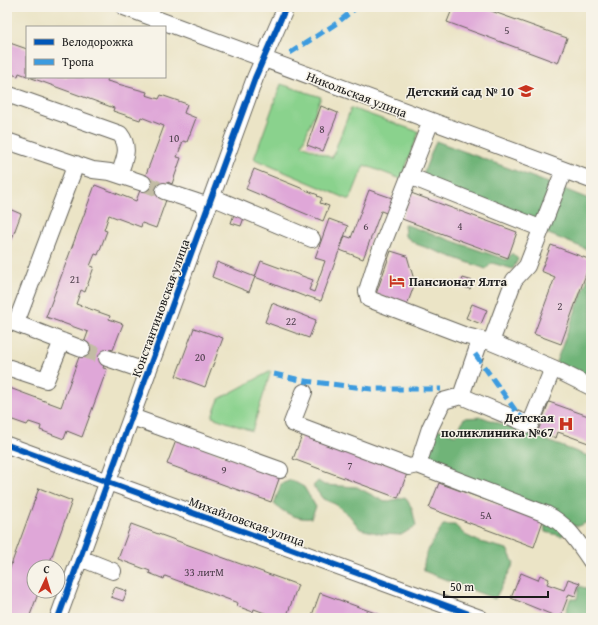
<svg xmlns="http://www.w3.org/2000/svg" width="598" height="625" font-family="'Gentium Book Plus',serif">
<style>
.green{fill:#8ad28d;stroke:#537754}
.forest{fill:#6fb478;stroke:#46684a}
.building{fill:#dfa7d8}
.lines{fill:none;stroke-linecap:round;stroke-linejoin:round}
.minor-tunnel{stroke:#c2bca4;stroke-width:16;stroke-dasharray:16 8;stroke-linecap:butt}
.minor-casing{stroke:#646258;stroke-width:18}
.minor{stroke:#fff;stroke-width:16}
.quiet{stroke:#3c9bdf;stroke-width:5;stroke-dasharray:10 5;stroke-linecap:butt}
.cycleway-casing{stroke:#f7f3e8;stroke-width:8}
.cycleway{stroke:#0057b8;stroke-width:6}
.labels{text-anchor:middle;stroke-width:3;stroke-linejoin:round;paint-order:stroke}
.number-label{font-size:11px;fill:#4d3f4b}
.poi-label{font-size:13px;font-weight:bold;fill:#1c1c1c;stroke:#f7f3e8;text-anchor:end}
.street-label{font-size:13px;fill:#1c1c1c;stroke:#f7f3e8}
</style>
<rect width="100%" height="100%" fill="#f7f3e8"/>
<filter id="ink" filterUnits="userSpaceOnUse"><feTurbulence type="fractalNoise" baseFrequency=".025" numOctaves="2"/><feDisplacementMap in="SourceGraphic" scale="8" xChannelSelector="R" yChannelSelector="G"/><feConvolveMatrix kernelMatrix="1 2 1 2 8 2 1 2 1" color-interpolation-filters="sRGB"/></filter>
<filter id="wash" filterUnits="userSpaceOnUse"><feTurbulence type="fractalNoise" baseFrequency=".012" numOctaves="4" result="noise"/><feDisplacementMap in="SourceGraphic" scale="16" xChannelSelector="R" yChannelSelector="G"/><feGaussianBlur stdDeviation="0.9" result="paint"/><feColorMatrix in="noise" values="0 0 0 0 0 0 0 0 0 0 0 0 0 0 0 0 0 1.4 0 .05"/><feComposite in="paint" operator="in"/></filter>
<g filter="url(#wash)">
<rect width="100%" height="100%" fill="#ebe4c6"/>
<path class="green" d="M281 84 321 97 302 145 332 158 351 108 419 132 401 179 364 165 350 200 254 159Z
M271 371 252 431 212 417 219 399Z"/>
<path class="forest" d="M436 141 551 184 539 217 530 220 421 179Z
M564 189 591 200V251L546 233Z
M404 224 507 260 512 253 518 259 513 269 492 263 486 269 416 244 405 236Z
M591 270V360L585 376 556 362Z
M482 417 591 457V521L578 526H570L562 536 545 532 544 510 424 465 437 429 456 435 464 418Z
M291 480 304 487 316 507 311 518C298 520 284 513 274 504L281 484Z
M318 481 324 485 357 487 385 502 405 497 412 508 416 526 401 535 381 534 360 529 349 515 335 504 323 499 313 486Z
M443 525H455L465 535 480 542 507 549 514 563 495 599 424 571C422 555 435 538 443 525Z
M579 586 591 590V618H564L570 599H577Z"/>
<g id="blocks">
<path class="building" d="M453 7H480L567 38 558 63 447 22Z
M7 42 27 49V76L19 73 18 76 7 73Z
M29 77H108L107 81 147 92 146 95 159 99 161 95 187 104 184 113 196 118 187 142 183 141 177 157 181 158 172 184 168 182 164 191 162 198 166 200 156 228 142 223 141 227 109 215 104 230 107 231 98 255 95 254 90 266 94 267 85 292 81 290 76 304 110 316 109 319 123 324 113 350 110 349 103 368 107 369 82 437 67 431 64 439 40 430 41 426 29 422 27 425 7 418V387L61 407 88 332 46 317 95 185 136 201 164 126 141 117 140 120 113 111 114 108Z
M321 106 338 113 323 151 307 145Z
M254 169 318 195 317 196 322 198 320 203 329 206 323 221 246 189Z
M369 190 395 199 389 214 381 211 363 259 340 250 345 236 351 238Z
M411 193 517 232 508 258 402 219Z
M7 208 21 214 7 252Z
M235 211 245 215 241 226 231 223Z
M329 219 348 226 321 301 307 296 306 297 255 277 249 292 212 277 217 262 255 277 261 261 313 280 309 290 314 292 325 261 315 258Z
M551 245 591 260 561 344 534 334 555 277 541 271Z
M391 251 407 256 415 283 407 305 376 294Z
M463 278 473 281 470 289 460 286Z
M272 303 316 320 309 338 265 322Z
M472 304 487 310 481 324 466 318Z
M194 328 223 338 205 387 176 376Z
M549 402 591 417V444L558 432 556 438 538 431Z
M303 433 408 471 398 498 293 459Z
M177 438 280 476 271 502 167 464Z
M439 483 543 521 534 547 429 508Z
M39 488 72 501 48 567H34V591H39L29 618H7V576Z
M131 524 298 585 286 618H278L254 609 253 612 237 606 238 603 165 576 164 579 149 573 150 571 118 559Z
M521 573 538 580 540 575 549 579 547 584 564 590 568 579 580 583 575 596 569 594 560 618 511 598Z
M115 587 127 591 123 601 111 597Z
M320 593 389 618H311Z"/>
</g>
</g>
<g filter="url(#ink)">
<use href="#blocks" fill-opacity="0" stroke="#646258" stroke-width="1"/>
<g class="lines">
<path class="minor-tunnel" d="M143 183 164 191
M82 349 107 358"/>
<g class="minor-casing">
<path id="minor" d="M124 7 591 180
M7 94 120 134C131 148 124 160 119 175
M431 121 377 259 367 291 369 299 466 336 491 342
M7 141 93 170 110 172 143 183
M564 170 527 266 514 280 491 342 553 368 591 387
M409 176 540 228
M164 191 209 206
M212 197 312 239
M7 320 82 349
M16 323 76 164
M107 358 148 372
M7 367 46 380 62 341
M304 392 292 423 409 467 418 465 546 514C568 525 577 541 591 561
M461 396 480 341
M132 417 280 470
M7 445 480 618
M418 465 430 428 443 401 461 396 530 425 553 368
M80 558 113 571
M58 618 255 78 286 7"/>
</g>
<use href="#minor" class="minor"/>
<path class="quiet" d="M290 53 337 23 357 7
M475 354 518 414 530 425
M274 374 305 381 372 389H441"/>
<g class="cycleway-casing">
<path id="cycleway" d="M7 445 480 618
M58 618 255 78 286 7"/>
</g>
<use href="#cycleway" class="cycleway"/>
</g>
</g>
<defs>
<g id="school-bare" transform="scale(1.2)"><path d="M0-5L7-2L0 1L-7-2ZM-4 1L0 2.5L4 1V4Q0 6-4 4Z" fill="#c8321e" stroke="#f7f3e8" stroke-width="2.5" paint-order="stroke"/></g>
<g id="hotel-bare" transform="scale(1.2)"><path d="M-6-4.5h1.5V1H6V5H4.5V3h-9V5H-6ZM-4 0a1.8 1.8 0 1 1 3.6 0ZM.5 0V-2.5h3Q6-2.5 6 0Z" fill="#c8321e" stroke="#f7f3e8" stroke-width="2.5" paint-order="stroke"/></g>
<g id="hospital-bare" transform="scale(1.2)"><path d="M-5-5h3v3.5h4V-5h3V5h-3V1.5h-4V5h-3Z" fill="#c8321e" stroke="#f7f3e8" stroke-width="2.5" paint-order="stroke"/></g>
</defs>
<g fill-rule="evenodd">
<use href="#school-bare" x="526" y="91"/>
<use href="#hotel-bare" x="397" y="281"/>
<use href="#hospital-bare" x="566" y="424"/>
</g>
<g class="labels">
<g class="number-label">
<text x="507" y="34">5</text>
<text x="322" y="133">8</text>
<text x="174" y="142">10</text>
<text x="366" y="230">6</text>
<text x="460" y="230">4</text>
<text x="75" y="283">21</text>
<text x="560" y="310">2</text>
<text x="291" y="325">22</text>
<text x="200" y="361">20</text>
<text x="350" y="469">7</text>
<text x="224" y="474">9</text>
<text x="486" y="519">5А</text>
<text x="204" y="576">33 литМ</text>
</g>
<g class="poi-label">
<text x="514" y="96">Детский сад № 10</text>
<text x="409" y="286" text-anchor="start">Пансионат Ялта</text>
<text x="554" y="422">Детская<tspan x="554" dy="15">поликлиника №67</tspan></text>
</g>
<g class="street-label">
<text transform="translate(357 94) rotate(21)" y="5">Никольская улица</text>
<text transform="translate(160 308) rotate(-70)" y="5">Константиновская улица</text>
<text transform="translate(247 521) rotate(20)" y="5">Михайловская улица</text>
</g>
</g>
<rect width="598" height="625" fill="none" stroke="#f7f3e8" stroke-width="24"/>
<rect x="26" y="26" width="140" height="52" fill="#f7f3e8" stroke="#9f9d96"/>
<rect x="34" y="39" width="20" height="6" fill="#0057b8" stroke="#9f9d96"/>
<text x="62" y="46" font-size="12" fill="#1c1c1c">Велодорожка</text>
<rect x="34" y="59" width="20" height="6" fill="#3c9bdf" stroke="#9f9d96"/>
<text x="62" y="66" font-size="12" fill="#1c1c1c">Тропа</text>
<g transform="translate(46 579) rotate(4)"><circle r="19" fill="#f7f3e8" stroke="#9f9d96"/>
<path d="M0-3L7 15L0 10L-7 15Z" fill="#c8321e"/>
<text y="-6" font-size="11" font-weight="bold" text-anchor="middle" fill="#1c1c1c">С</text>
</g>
<path d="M444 591v6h104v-6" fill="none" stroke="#1c1c1c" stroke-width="2"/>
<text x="450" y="591" font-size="12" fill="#1c1c1c" stroke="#f7f3e8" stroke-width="3" paint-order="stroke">50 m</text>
</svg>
